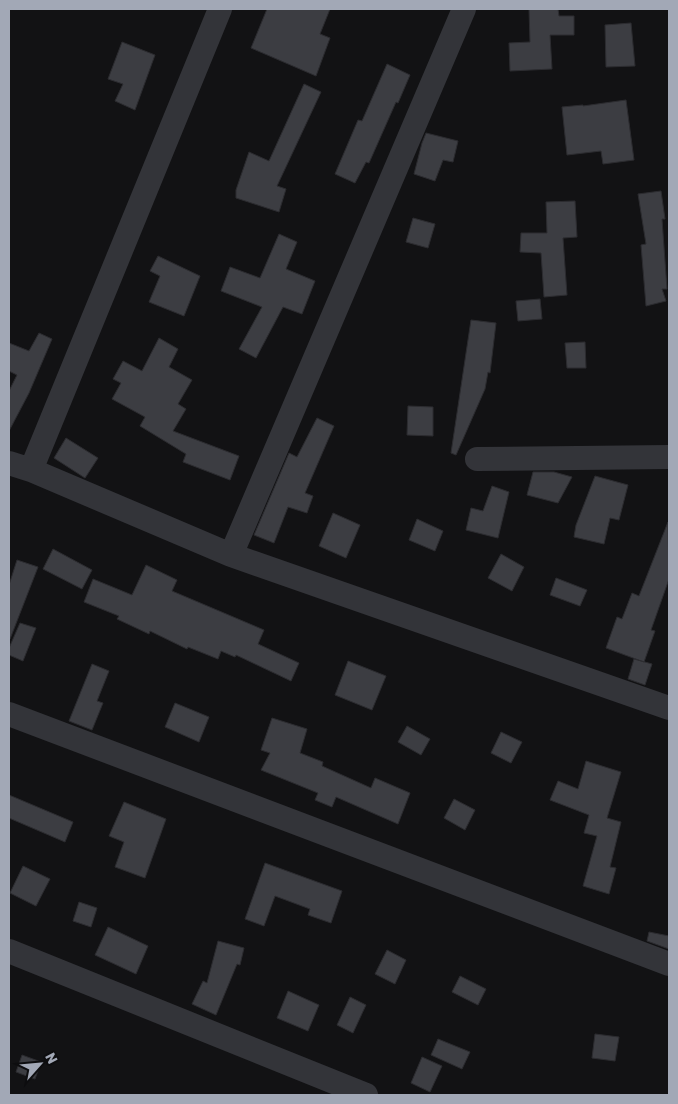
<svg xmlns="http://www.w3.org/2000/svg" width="678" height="1104" font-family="Rubik,sans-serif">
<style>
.building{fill:#3c3d42;stroke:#2c2c30}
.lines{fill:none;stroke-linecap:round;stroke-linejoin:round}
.minor{stroke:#333439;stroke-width:24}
</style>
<rect width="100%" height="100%" fill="#121214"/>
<path class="building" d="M267,9H330L320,34L330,38L316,76L251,48Z
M529,9H558L559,16H574V35H550L552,69L510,71L509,43L530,42Z
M631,23L635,66L606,67L605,25Z
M122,42L155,55L135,110L115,101L123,84L108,79Z
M387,64L410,75L398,103L396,102L369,163L366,162L355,183L335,174L358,120L362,121Z
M304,84L321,92L277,186L286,189L279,212L236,198V190L249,152L269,161Z
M626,100L634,160L603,164L601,151L567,155L562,107L583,105V106Z
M426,133L458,141L453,162L443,160L435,181L414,174L422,143Z
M661,191L665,219H662L667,289H662L666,301L646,306L641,245L646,244L638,194Z
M575,201L577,237L563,238L567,295L544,297L541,253L520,252L521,233H547L546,202Z
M413,218L435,224L428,248L406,242Z
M279,234L297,242L286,269L315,281L302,314L283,307L256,358L239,349L262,307L221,291L230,267L260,278Z
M158,256L200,276L184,316L149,302L160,276L150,271Z
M540,299L542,319L518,321L516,301Z
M471,320L496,323L490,373L488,372L485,389L456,455L451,453Z
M39,333L52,339L29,393L9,431V391L17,375L9,371V343L29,351Z
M159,338L178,349L169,367L192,380L178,404L186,409L173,431L239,456L230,480L183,462L186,454L140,426L145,417L112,399L121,383L113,379L123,361L142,371Z
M585,342L586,368H567L565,343Z
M408,406L433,407V436L407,435Z
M317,418L334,426L305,493L313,496L307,513L288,507L274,543L254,535L289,453L297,457Z
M66,438L98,458L85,478L54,458Z
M533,472H554L572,477L558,503L527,495Z
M595,476L628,485L619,520L610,518L604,544L574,537L576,525Z
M492,486L509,492L498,538L466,530L471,508L483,511Z
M333,513L360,525L346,558L319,546Z
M417,519L443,531L435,551L409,540Z
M668,522L669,579L651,630L655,631L644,662L606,648L617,617L622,619L632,593L639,596Z
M53,549L92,570L82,589L43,569Z
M501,554L524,567L512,591L488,578Z
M17,560L38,567L10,639H9V585Z
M146,565L177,580L172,591L264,630L258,644L299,663L291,681L236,655L235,657L221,651L218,659L188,647L187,649L150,631L149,634L117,619L119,616L84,602L93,579L132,595Z
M556,578L587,590L580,606L550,595Z
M20,623L36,628L23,661L9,655V648Z
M634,659L652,664L645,685L628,679Z
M348,661L386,676L372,710L335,695Z
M92,664L109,671L97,701L103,703L92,730L69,721Z
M175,703L209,717L199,742L165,727Z
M272,718L307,729L300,753L323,762L322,766L371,788L375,778L410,793L398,824L336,797L332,807L315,800L318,793L261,770L270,753L261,750Z
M407,726L430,739L421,755L398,742Z
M501,732L522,742L511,763L491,753Z
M586,761L621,772L607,818L621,822L610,867L616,868L609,894L583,886L597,836L584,833L589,815L550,800L558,781L578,789Z
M9,795L73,822L65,842L9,818Z
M454,799L475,810L465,830L444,818Z
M124,802L166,819L145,878L115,867L124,842L109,836Z
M265,863L342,891L331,923L308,915L310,909L275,896L264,926L245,919Z
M23,866L50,879L36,906L10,893Z
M79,902L97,908L91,927L73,921Z
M108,927L148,946L136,974L95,955Z
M649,932L669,936V949L647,941Z
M218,941L244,948L240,965L237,964L216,1015L192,1004L203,981L207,983Z
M387,950L406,960L395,984L375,974Z
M460,976L486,989L478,1005L452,992Z
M288,991L319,1005L308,1031L277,1018Z
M350,997L366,1005L353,1033L337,1025Z
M595,1034L619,1037L615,1061L592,1058Z
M438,1039L470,1052L462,1069L431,1055Z
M22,1055L41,1062L35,1079L16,1072Z
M422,1057L442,1066L430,1092L411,1083Z"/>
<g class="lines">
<path class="minor" d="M477,459L669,457
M9,463L31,470L231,555L669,708
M31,470L220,9
M231,555L464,9
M9,714L669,964
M9,951L366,1095"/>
</g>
<rect width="678" height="1104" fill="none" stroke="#a2a8b6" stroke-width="20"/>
<g transform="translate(40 1064) rotate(63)" stroke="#0d0d0f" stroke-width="4" paint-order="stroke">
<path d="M0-4L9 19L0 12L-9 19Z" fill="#a2a8b6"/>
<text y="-8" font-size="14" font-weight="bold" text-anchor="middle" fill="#a2a8b6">N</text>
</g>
</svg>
